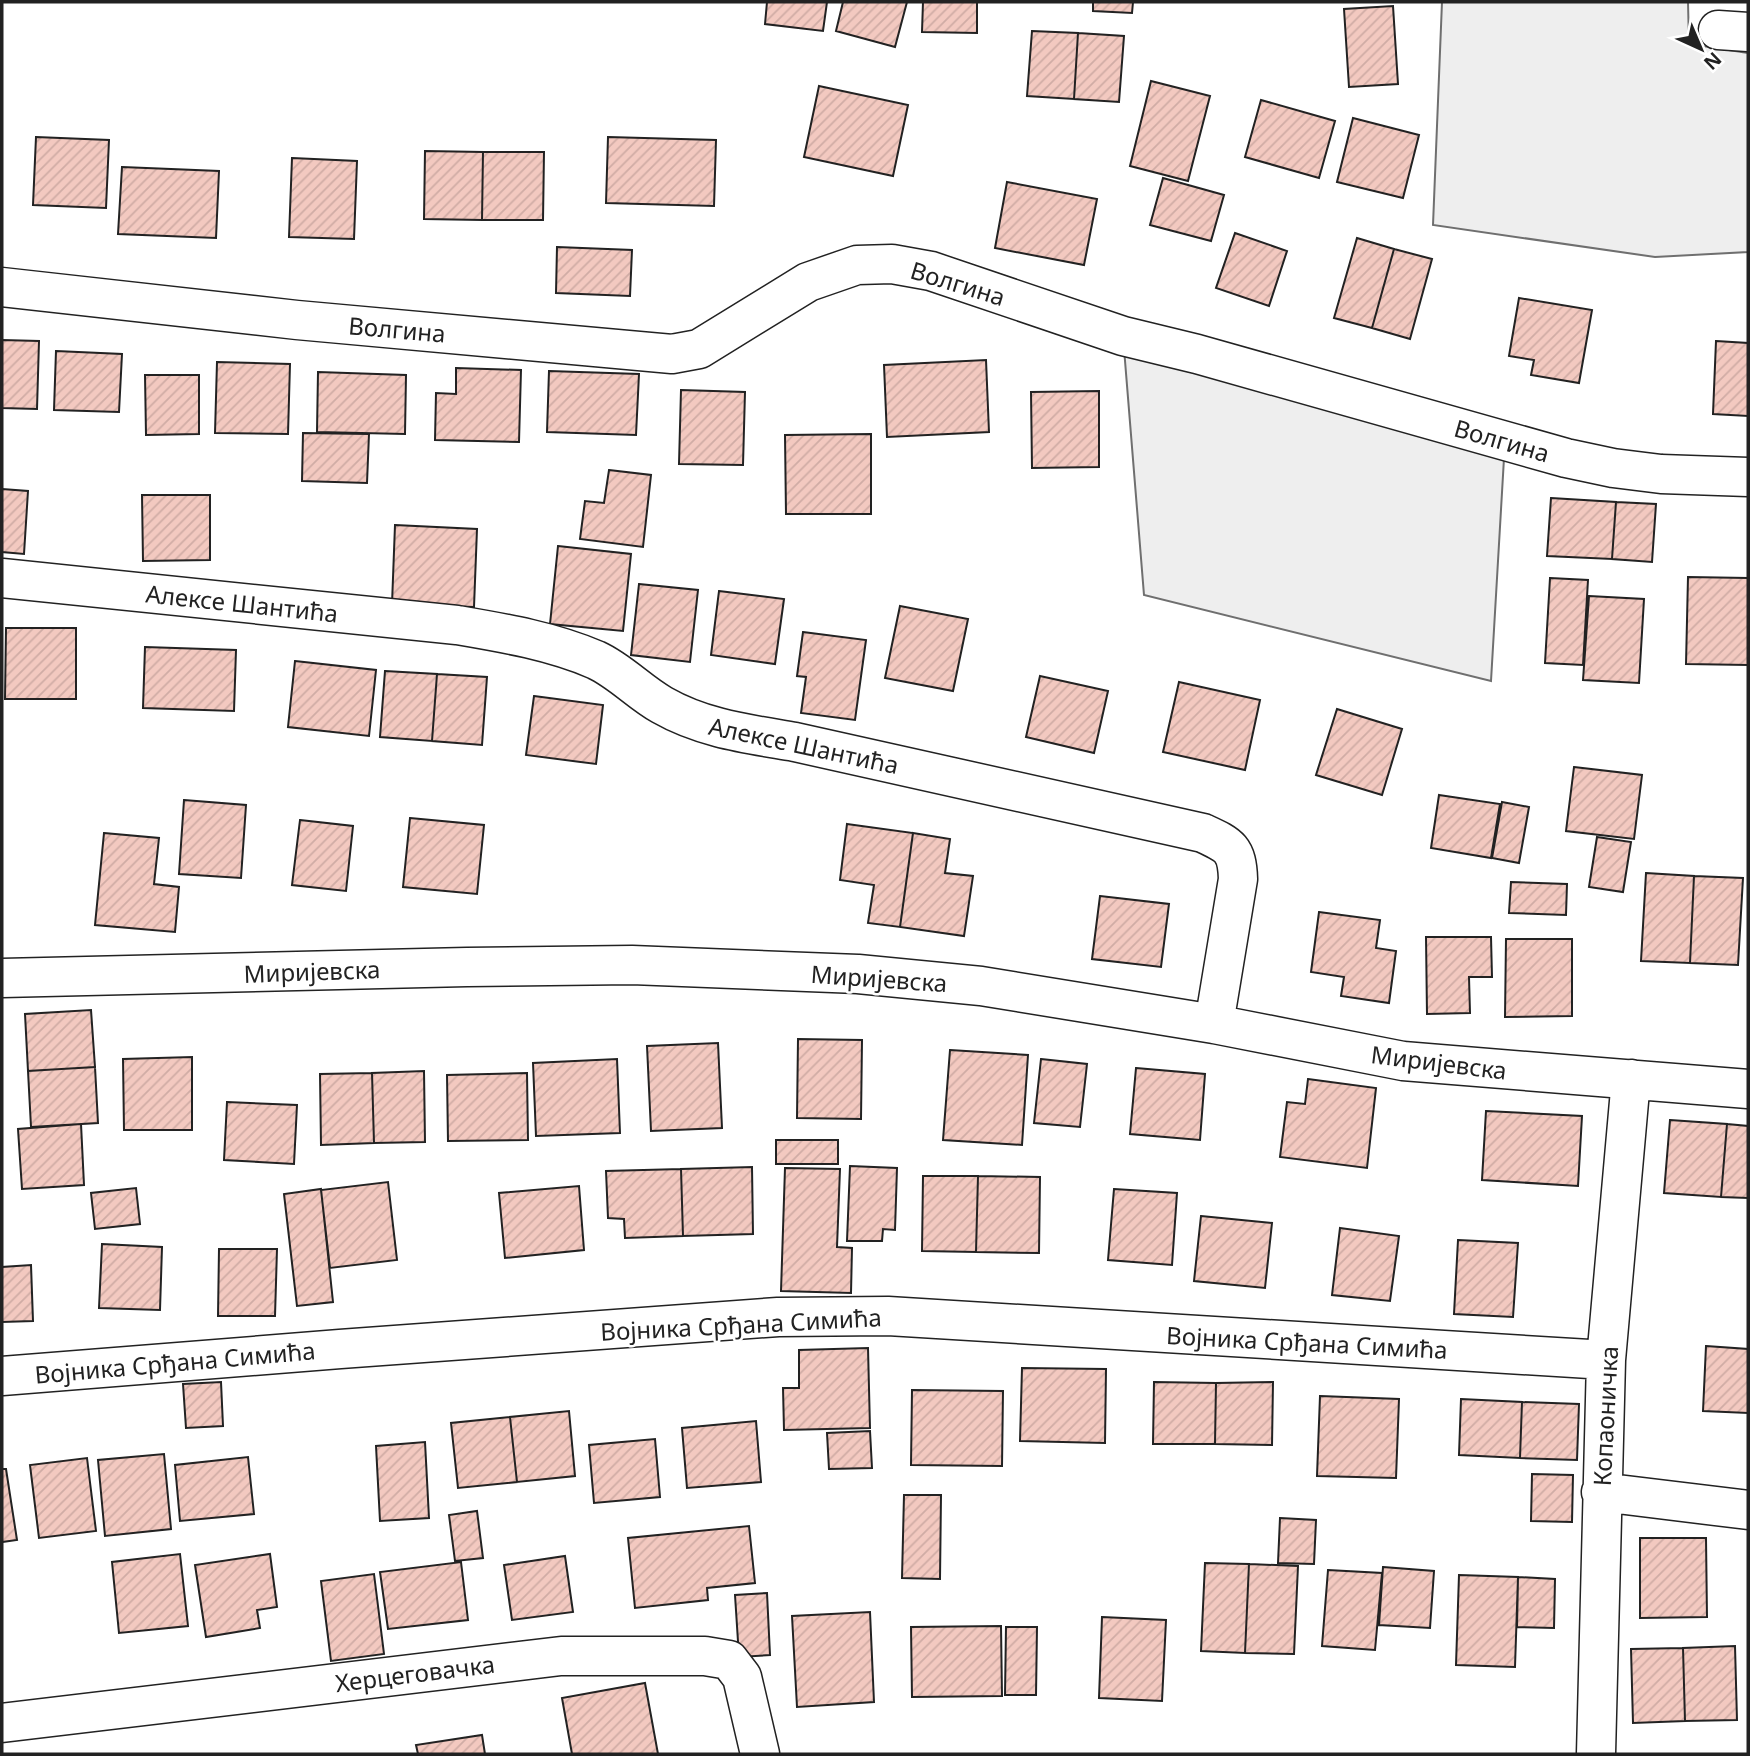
<svg xmlns="http://www.w3.org/2000/svg" width="1750" height="1756" font-family="'Noto Sans',sans-serif">
<style>
.grass{fill:#eee;stroke:#6f6f6f;stroke-width:2}
.building{fill:url(#building-hatch);stroke:#222;stroke-width:2}
.lines{fill:none;stroke-linecap:round;stroke-linejoin:round}
.minor-casing{stroke:#222;stroke-width:41}
.minor{stroke:#fff;stroke-width:38}
.labels{text-anchor:middle;dominant-baseline:central;stroke-width:5;stroke-linejoin:round;paint-order:stroke}
.street-label{font-size:24px;fill:#222;stroke:#fff}
</style>
<defs>
<pattern id="building-hatch" width="6" height="6" patternUnits="userSpaceOnUse" patternTransform="scale(1.75)"><rect width="6" height="6" fill="#f3c9c0"/><path d="M-1 1l2-2M0 6l6-6M5 7l2-2" fill="none" stroke="#d0aca5"/></pattern>
</defs>
<rect width="100%" height="100%" fill="#fff"/>
<path class="grass" d="M1442,2H1688L1689,44L1748,53V252L1655,257L1433,225Z
M1123,336L1505,441L1491,681L1144,595Z"/>
<path class="building" d="M767,2H827L823,31L765,24Z
M843,2H907L895,47L836,31Z
M923,2H977V33L922,32Z
M1093,2H1133L1132,13L1093,11Z
M1393,6L1398,84L1349,87L1344,9Z
M1032,31L1078,33L1074,99L1027,96Z
M1078,33L1124,36L1119,102L1074,99Z
M1151,81L1210,96L1188,181L1130,166Z
M819,86L908,105L893,176L804,157Z
M1261,100L1335,121L1319,178L1245,157Z
M1353,118L1419,135L1403,198L1337,182Z
M36,137L109,140L106,208L33,205Z
M608,137L716,140L714,206L606,203Z
M425,151L483,152L482,220L424,219Z
M483,152H544L543,220H482Z
M292,158L357,161L354,239L289,237Z
M122,167L219,171L216,238L118,234Z
M1163,178L1224,195L1211,241L1150,225Z
M1007,182L1097,199L1084,265L995,248Z
M1235,233L1287,251L1269,306L1216,288Z
M1357,238L1394,249L1372,328L1334,318Z
M557,247L632,250L630,296L556,293Z
M1394,249L1432,259L1410,339L1372,328Z
M1519,298L1592,310L1579,383L1531,375L1534,360L1509,356Z
M2,340L39,341L37,409L2,408Z
M1716,341L1748,343V416L1713,414Z
M56,351L122,354L119,412L54,410Z
M986,360L989,432L887,437L884,365Z
M217,362L290,364L288,434L215,433Z
M456,368L521,370L519,442L435,440L436,393L456,394Z
M549,371L639,374L636,435L547,432Z
M318,372L406,375L405,434L317,432Z
M145,375H199V434L146,435Z
M681,390L745,392L743,465L679,464Z
M1099,391V467L1032,468L1031,392Z
M303,433L369,434L367,483L302,481Z
M871,434V514H786L785,435Z
M609,470L651,475L643,547L580,539L585,501L604,503Z
M2,489L28,491L24,554L2,552Z
M142,495H210V560L143,561Z
M1551,498L1616,502L1612,559L1547,556Z
M1616,502L1656,504L1652,562L1612,559Z
M395,525L477,529L474,607L392,604Z
M558,546L631,554L623,631L550,624Z
M1688,577L1748,578V665L1686,664Z
M1550,578L1588,580L1583,665L1545,663Z
M639,584L698,590L690,662L631,655Z
M719,591L784,599L775,664L711,655Z
M1589,596L1644,599L1639,683L1583,680Z
M900,606L968,619L953,691L885,678Z
M6,628H76V699H5Z
M803,632L866,640L855,720L801,713L806,677L797,676Z
M145,647L236,650L234,711L143,708Z
M295,661L376,670L369,736L288,727Z
M385,671L437,674L432,741L380,737Z
M437,674L487,677L482,745L432,741Z
M1040,676L1108,691L1094,753L1026,737Z
M1179,682L1260,700L1245,770L1163,752Z
M534,696L603,705L596,764L526,755Z
M1337,709L1402,729L1382,795L1316,775Z
M1574,767L1642,775L1634,839L1566,831Z
M1439,795L1500,804L1491,858L1431,848Z
M184,800L246,805L241,878L179,874Z
M1502,802L1529,807L1519,863L1492,858Z
M410,818L484,825L477,894L403,887Z
M300,820L353,826L346,891L292,885Z
M847,824L913,833L900,927L868,923L874,885L840,880Z
M104,833L159,838L154,884L179,887L175,932L95,925Z
M913,833L950,839L945,873L973,876L964,936L900,927Z
M1597,837L1631,842L1623,892L1589,887Z
M1646,873L1694,876L1690,963L1641,961Z
M1694,876L1743,878L1738,965L1690,963Z
M1511,882L1567,884L1566,915L1509,913Z
M1100,896L1169,904L1161,967L1092,959Z
M1319,912L1380,920L1376,948L1396,951L1389,1003L1341,996L1344,977L1311,972Z
M1426,937H1491L1492,977H1469L1470,1013L1427,1014Z
M1506,939H1572V1016L1505,1017Z
M91,1010L95,1067L28,1071L25,1014Z
M798,1039L862,1040L861,1119L797,1118Z
M718,1043L722,1128L651,1131L647,1046Z
M950,1050L1028,1055L1022,1145L943,1140Z
M192,1057V1130H124L123,1059Z
M617,1059L620,1133L536,1136L533,1063Z
M1041,1059L1087,1064L1080,1127L1034,1123Z
M95,1067L98,1123L31,1127L28,1071Z
M1136,1068L1205,1074L1200,1140L1130,1134Z
M424,1071L425,1142L374,1143L372,1073Z
M372,1073L374,1143L321,1145L320,1074Z
M527,1073L528,1140L448,1141L447,1075Z
M1308,1079L1376,1088L1367,1168L1280,1157L1287,1102L1305,1104Z
M227,1102L297,1105L294,1164L224,1160Z
M1486,1111L1582,1116L1578,1186L1482,1180Z
M1670,1120L1727,1124L1721,1197L1664,1193Z
M81,1124L84,1185L22,1189L18,1129Z
M1727,1124L1748,1126V1198L1721,1197Z
M776,1140H838V1164H776Z
M850,1166L897,1168L895,1230L883,1229L882,1241H847Z
M752,1167L753,1234L683,1236L681,1169Z
M785,1168L840,1169L837,1247L852,1248L851,1293L781,1291Z
M681,1169L683,1236L625,1238L624,1219L608,1218L606,1171Z
M923,1176H978L976,1252L922,1251Z
M978,1176L1040,1177L1039,1253L976,1252Z
M388,1182L397,1260L330,1268L321,1190Z
M579,1186L584,1250L505,1258L499,1193Z
M136,1188L140,1224L95,1229L91,1193Z
M321,1189L333,1302L297,1306L284,1194Z
M1114,1189L1177,1193L1172,1265L1108,1260Z
M1201,1216L1272,1223L1265,1288L1194,1281Z
M1340,1228L1399,1236L1390,1301L1332,1295Z
M1458,1240L1518,1243L1513,1317L1454,1314Z
M102,1244L162,1247L160,1310L99,1308Z
M219,1249H277L275,1316H218Z
M31,1265L33,1321L2,1322V1267Z
M1706,1346L1748,1349V1413L1703,1411Z
M868,1348L870,1428L784,1430L783,1388H799V1350Z
M1022,1368L1106,1369L1105,1443L1020,1441Z
M221,1382L223,1426L186,1428L183,1384Z
M1154,1382L1216,1383L1215,1444H1153Z
M1273,1382L1272,1445L1215,1444L1216,1383Z
M912,1390L1003,1391L1002,1466L911,1465Z
M1320,1396L1399,1399L1396,1478L1317,1476Z
M1461,1399L1522,1402L1520,1458L1459,1455Z
M1522,1402L1579,1404L1577,1460L1520,1458Z
M569,1411L575,1476L517,1482L510,1417Z
M510,1417L517,1482L458,1488L451,1423Z
M756,1421L761,1482L687,1488L682,1428Z
M870,1431L872,1468L829,1469L827,1433Z
M655,1439L660,1497L594,1503L589,1445Z
M425,1442L429,1518L380,1521L376,1446Z
M164,1454L171,1529L105,1536L98,1460Z
M248,1457L254,1514L180,1521L175,1465Z
M87,1458L96,1531L39,1538L30,1465Z
M2,1469H6L17,1540L2,1542Z
M1532,1474L1573,1475L1572,1522L1531,1521Z
M904,1495H941L940,1579L902,1578Z
M477,1511L483,1558L455,1561L449,1515Z
M1280,1518L1316,1520L1314,1564L1278,1563Z
M749,1526L755,1583L707,1588L708,1600L635,1608L628,1538Z
M1640,1538H1706L1707,1617L1640,1618Z
M180,1554L188,1626L119,1633L112,1562Z
M270,1554L277,1607L257,1610L260,1628L206,1637L195,1565Z
M565,1556L573,1612L512,1620L504,1565Z
M461,1562L468,1620L388,1629L380,1572Z
M1205,1563L1249,1564L1245,1653L1201,1651Z
M1249,1564L1298,1566L1294,1654L1245,1653Z
M1383,1567L1434,1571L1430,1628L1379,1625Z
M1328,1570L1382,1573L1375,1650L1322,1646Z
M374,1574L384,1654L331,1661L321,1581Z
M1459,1575L1518,1577L1515,1667L1456,1665Z
M1518,1577L1555,1579L1554,1628L1517,1627Z
M767,1593L770,1655L739,1657L735,1595Z
M870,1612L874,1702L797,1707L792,1616Z
M1102,1617L1166,1620L1162,1701L1099,1698Z
M1001,1626L1002,1696L912,1697L911,1627Z
M1006,1627H1037L1036,1695H1005Z
M1735,1646L1737,1720L1685,1721L1683,1648Z
M1683,1648L1685,1721L1633,1723L1631,1649Z
M645,1683L658,1754H572L562,1698Z
M482,1735L485,1754H418L416,1745Z"/>
<g class="lines">
<g class="minor-casing">
<path id="minor" d="M1718,30L1748,32
M2,287L297,320L672,354L699,349L808,282L857,265L892,264L931,271L1123,336L1197,354L1566,458L1613,468L1661,474L1748,477
M2,578L457,625C504,633 552,641 596,660C620,671 639,692 662,705C704,729 749,734 795,742L1203,833C1229,845 1237,848 1238,879L1214,1024
M2,978L467,967L632,965L858,974L981,986L1214,1024L1403,1061L1748,1089
M2,1376L340,1349L778,1317L888,1316L1606,1360
M1601,1492L1748,1510
M2,1723L561,1656H705L729,1660L742,1677L760,1754
M1596,1754L1606,1360L1631,1079"/>
</g>
<use href="#minor" class="minor"/>
</g>
<g class="labels">
<g class="street-label">
<text transform="translate(958 283) rotate(17)">Волгина</text>
<text transform="translate(397 329) rotate(5)">Волгина</text>
<text transform="translate(1502 440) rotate(16)">Волгина</text>
<text transform="translate(242 603) rotate(6)">Алексе Шантића</text>
<text transform="translate(804 745) rotate(12)">Алексе Шантића</text>
<text transform="translate(312 971) rotate(-2)">Миријевска</text>
<text transform="translate(879 978) rotate(4)">Миријевска</text>
<text transform="translate(1439 1062) rotate(7)">Миријевска</text>
<text transform="translate(741 1324) rotate(-3)">Војника Срђана Симића</text>
<text transform="translate(1307 1342) rotate(3)">Војника Срђана Симића</text>
<text transform="translate(175 1362) rotate(-5)">Војника Срђана Симића</text>
<text transform="translate(1605 1416) rotate(-87)">Копаоничка</text>
<text transform="translate(415 1673) rotate(-7)">Херцеговачка</text>
</g>
</g>
<rect width="1750" height="1756" fill="none" stroke="#222222" stroke-width="7"/>
<g transform="translate(1701 49) rotate(136)" stroke="#ffffff" stroke-width="5" paint-order="stroke">
<path d="M0-5L12 26L0 18L-12 26Z" fill="#222222"/>
<text y="-10" font-size="19" font-weight="bold" text-anchor="middle" fill="#222222">N</text>
</g>
</svg>
